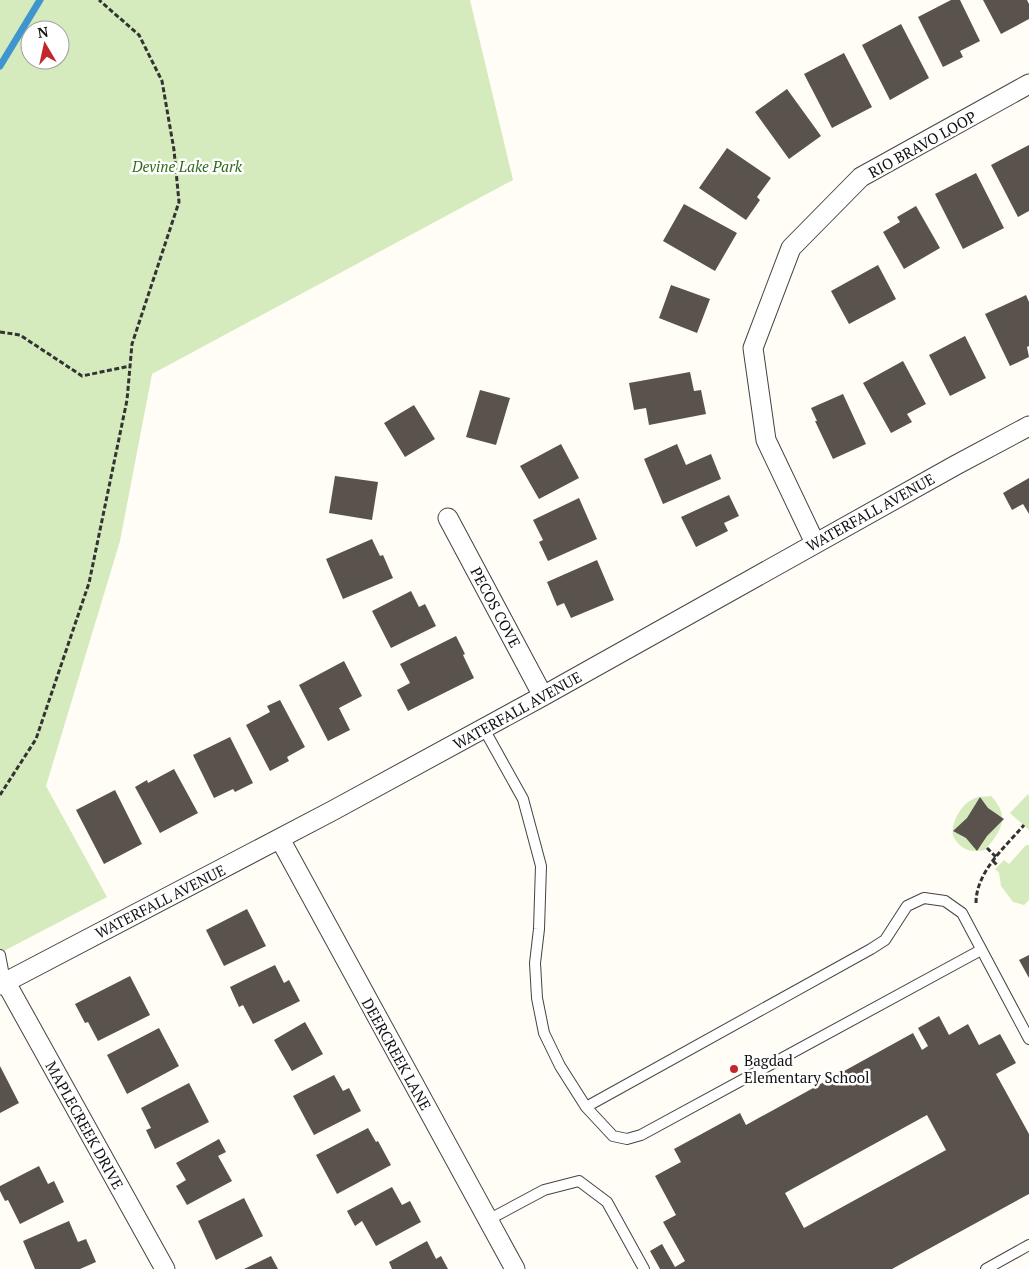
<svg xmlns="http://www.w3.org/2000/svg" width="1029" height="1269" font-family="'PT Serif',serif">
<style>
.green{fill:#d5ebbd;fill-rule:evenodd}
.lines{fill:none;stroke-linecap:round;stroke-linejoin:round}
.stream{stroke:#3f96cf;stroke-width:7}
.building{fill:#5a524d;fill-rule:evenodd}
.lane-casing{stroke:#444;stroke-width:12}
.street-casing{stroke:#444;stroke-width:21}
.path{stroke:#333;stroke-width:3;stroke-dasharray:5 2.5;stroke-linecap:butt}
.lane{stroke:#fff;stroke-width:10}
.street{stroke:#fff;stroke-width:19}
.poi-dot{fill:#c4262e;stroke:#fff;stroke-width:2}
.labels{text-anchor:middle;dominant-baseline:central;stroke-width:5;stroke-linejoin:round;paint-order:stroke}
.street-label{font-size:15px;fill:#111;stroke:#fff}
.park-label{font-size:15px;font-style:italic;fill:#2f6b1f;stroke:#fff}
.poi-label{font-size:15px;fill:#111;stroke:#fff;text-anchor:start}
</style>
<rect width="100%" height="100%" fill="#fffdf5"/>
<path class="green" d="M0,0H470L513,180L152,374L120,541L46,786L107,897L0,953ZM30,30H60V60H30Z
M1028,794L1029,796V830L1010,813Z
M991,796C1011,817 1001,831 985,850C970,853 961,850 953,836C951,822 961,804 975,798C979,796 986,797 991,796Z
M1026,845H1029V900L1024,905L1013,902L1001,886L999,873L995,869L1004,860L1009,864Z"/>
<g class="lines">
<path class="stream" d="M0,66L40,0"/>
</g>
<path class="building" d="M951,0H960L980,41L960,51L963,57L943,67L918,17Z
M983,0H1027L1029,4V19L1001,34Z
M901,24L929,78L890,100L862,45Z
M844,53L872,107L832,128L804,74Z
M787,89L821,136L789,159L755,112Z
M1029,145V211L1018,217L991,165Z
M727,148L771,178L757,197L760,200L746,220L699,188Z
M976,173L1004,228L963,249L935,194Z
M684,204L737,233L715,271L663,241Z
M916,206L940,248L904,269L883,232L900,222L897,217Z
M878,265L896,299L849,324L831,291Z
M671,285L710,299L697,333L659,318Z
M1026,295L1029,302V346L1027,347L1029,357L1010,366L985,314Z
M965,336L986,378L950,396L929,355Z
M903,361L926,404L907,414L912,422L891,433L863,383Z
M690,372L694,391L701,390L706,414L649,425L646,408L634,410L629,383Z
M480,390L510,398L496,445L466,437Z
M843,394L866,444L833,459L815,421H817L811,408Z
M414,405L435,439L405,457L384,423Z
M561,444L579,478L539,499L520,466Z
M677,444L686,465L711,454L721,479L663,504L644,459Z
M335,476L378,482L372,520L329,513Z
M1029,478V514L1023,504L1012,510L1003,493Z
M729,495L739,516L724,523L728,531L696,547L681,517Z
M579,498L597,539L548,561L539,542L543,540L533,520Z
M372,539L380,556L383,555L393,578L343,599L326,559Z
M597,560L614,600L571,618L564,603L557,606L547,582Z
M411,591L419,607L425,604L436,626L391,648L372,611Z
M456,636L465,654L463,655L474,678L408,711L397,690L410,683L400,664Z
M344,661L362,696L339,708L350,730L328,741L299,685Z
M280,700L305,747L287,757L289,761L270,771L246,725L270,712L267,706Z
M230,737L253,783L235,792L233,789L214,798L193,755Z
M174,769L198,813L160,833L135,787L147,780L148,783Z
M115,790L142,844L104,864L76,810Z
M980,797L988,808L1004,819L987,836L977,851L966,838L953,831L967,818Z
M247,909L266,946L224,966L206,930Z
M1029,955V978L1019,960Z
M275,965L284,983L289,980L300,1001L253,1024L243,1005L239,1007L230,987Z
M130,976L150,1015L98,1041L88,1022L85,1023L75,1004Z
M939,1016L949,1035L968,1024L979,1045L1000,1034L1016,1063L996,1074L1029,1134V1194L892,1269H660L650,1251L662,1244L675,1267L685,1261L663,1222L676,1215L655,1176L681,1162L674,1149L740,1113L746,1125L913,1033L922,1050L928,1046L918,1028ZM927,1115L946,1150L804,1228L785,1193Z
M305,1022L323,1054L292,1071L274,1040Z
M159,1028L179,1066L127,1094L107,1055Z
M0,1066L19,1103L0,1113Z
M334,1075L343,1091L349,1088L361,1111L314,1135L293,1096Z
M189,1083L209,1122L155,1149L146,1130L151,1128L141,1108Z
M368,1128L376,1142L378,1141L391,1165L337,1194L316,1155Z
M219,1139L226,1152L218,1156L232,1181L187,1205L176,1186L186,1180L176,1163Z
M39,1166L48,1184L54,1181L64,1202L20,1224L8,1200L5,1201L0,1191V1186Z
M392,1187L402,1205L410,1201L421,1222L376,1246L362,1221L355,1226L347,1211Z
M244,1198L263,1236L216,1260L198,1221Z
M69,1221L78,1242L86,1239L96,1262L80,1269H35L23,1241Z
M427,1241L436,1259L441,1256L448,1269H392L389,1262Z
M271,1256L278,1269H244Z"/>
<g class="lines">
<g class="lane-casing">
<path id="lane" d="M484,729L523,799L541,866L539,929L535,963L537,998L544,1033L560,1066L586,1107L871,949L885,940L907,906L924,898L945,901L962,913L1029,1039
M0,955L5,981
M586,1107L613,1136L627,1139L641,1135L981,950
M488,1220L544,1190L579,1181L607,1202L644,1269
M986,1269L1029,1245"/>
</g>
<g class="street-casing">
<path id="street" d="M448,518L543,696
M815,543L766,440L753,348L791,248L861,177L1029,84
M280,839L515,1269
M5,981L165,1269
M0,985L332,811L543,696L956,465L1029,426"/>
</g>
<path class="path" d="M0,332L20,335L82,376L130,366
M0,795L36,739L89,583L127,400L132,344L179,202L174,150L162,81L139,35L99,0
M987,848L996,857
M993,861L998,866
M976,903C976,872 1005,847 1024,825"/>
<use href="#lane" class="lane"/>
<use href="#street" class="street"/>
</g>
<circle class="poi-dot" cx="734" cy="1069" r="5"/>
<g class="labels">
<g class="street-label">
<text transform="translate(922 144) rotate(-29)">RIO BRAVO LOOP</text>
<text transform="translate(870 512) rotate(-29)">WATERFALL AVENUE</text>
<text transform="translate(496 607) rotate(62)">PECOS COVE</text>
<text transform="translate(517 710) rotate(-29)">WATERFALL AVENUE</text>
<text transform="translate(160 901) rotate(-27)">WATERFALL AVENUE</text>
<text transform="translate(397 1054) rotate(61)">DEERCREEK LANE</text>
<text transform="translate(85 1125) rotate(61)">MAPLECREEK DRIVE</text>
</g>
<g class="park-label">
<text x="187" y="166">Devine Lake Park</text>
</g>
<g class="poi-label">
<text x="744" y="1060">Bagdad<tspan x="744" dy="17">Elementary School</tspan></text>
</g>
</g>
<g transform="translate(45 45) rotate(351)"><circle r="24" fill="#ffffff" stroke="#a0a0a0"/>
<path d="M0-4L9 19L0 12L-9 19Z" fill="#c4262e"/>
<text y="-8" font-size="14" font-weight="bold" text-anchor="middle" fill="#111111">N</text>
</g>
</svg>
